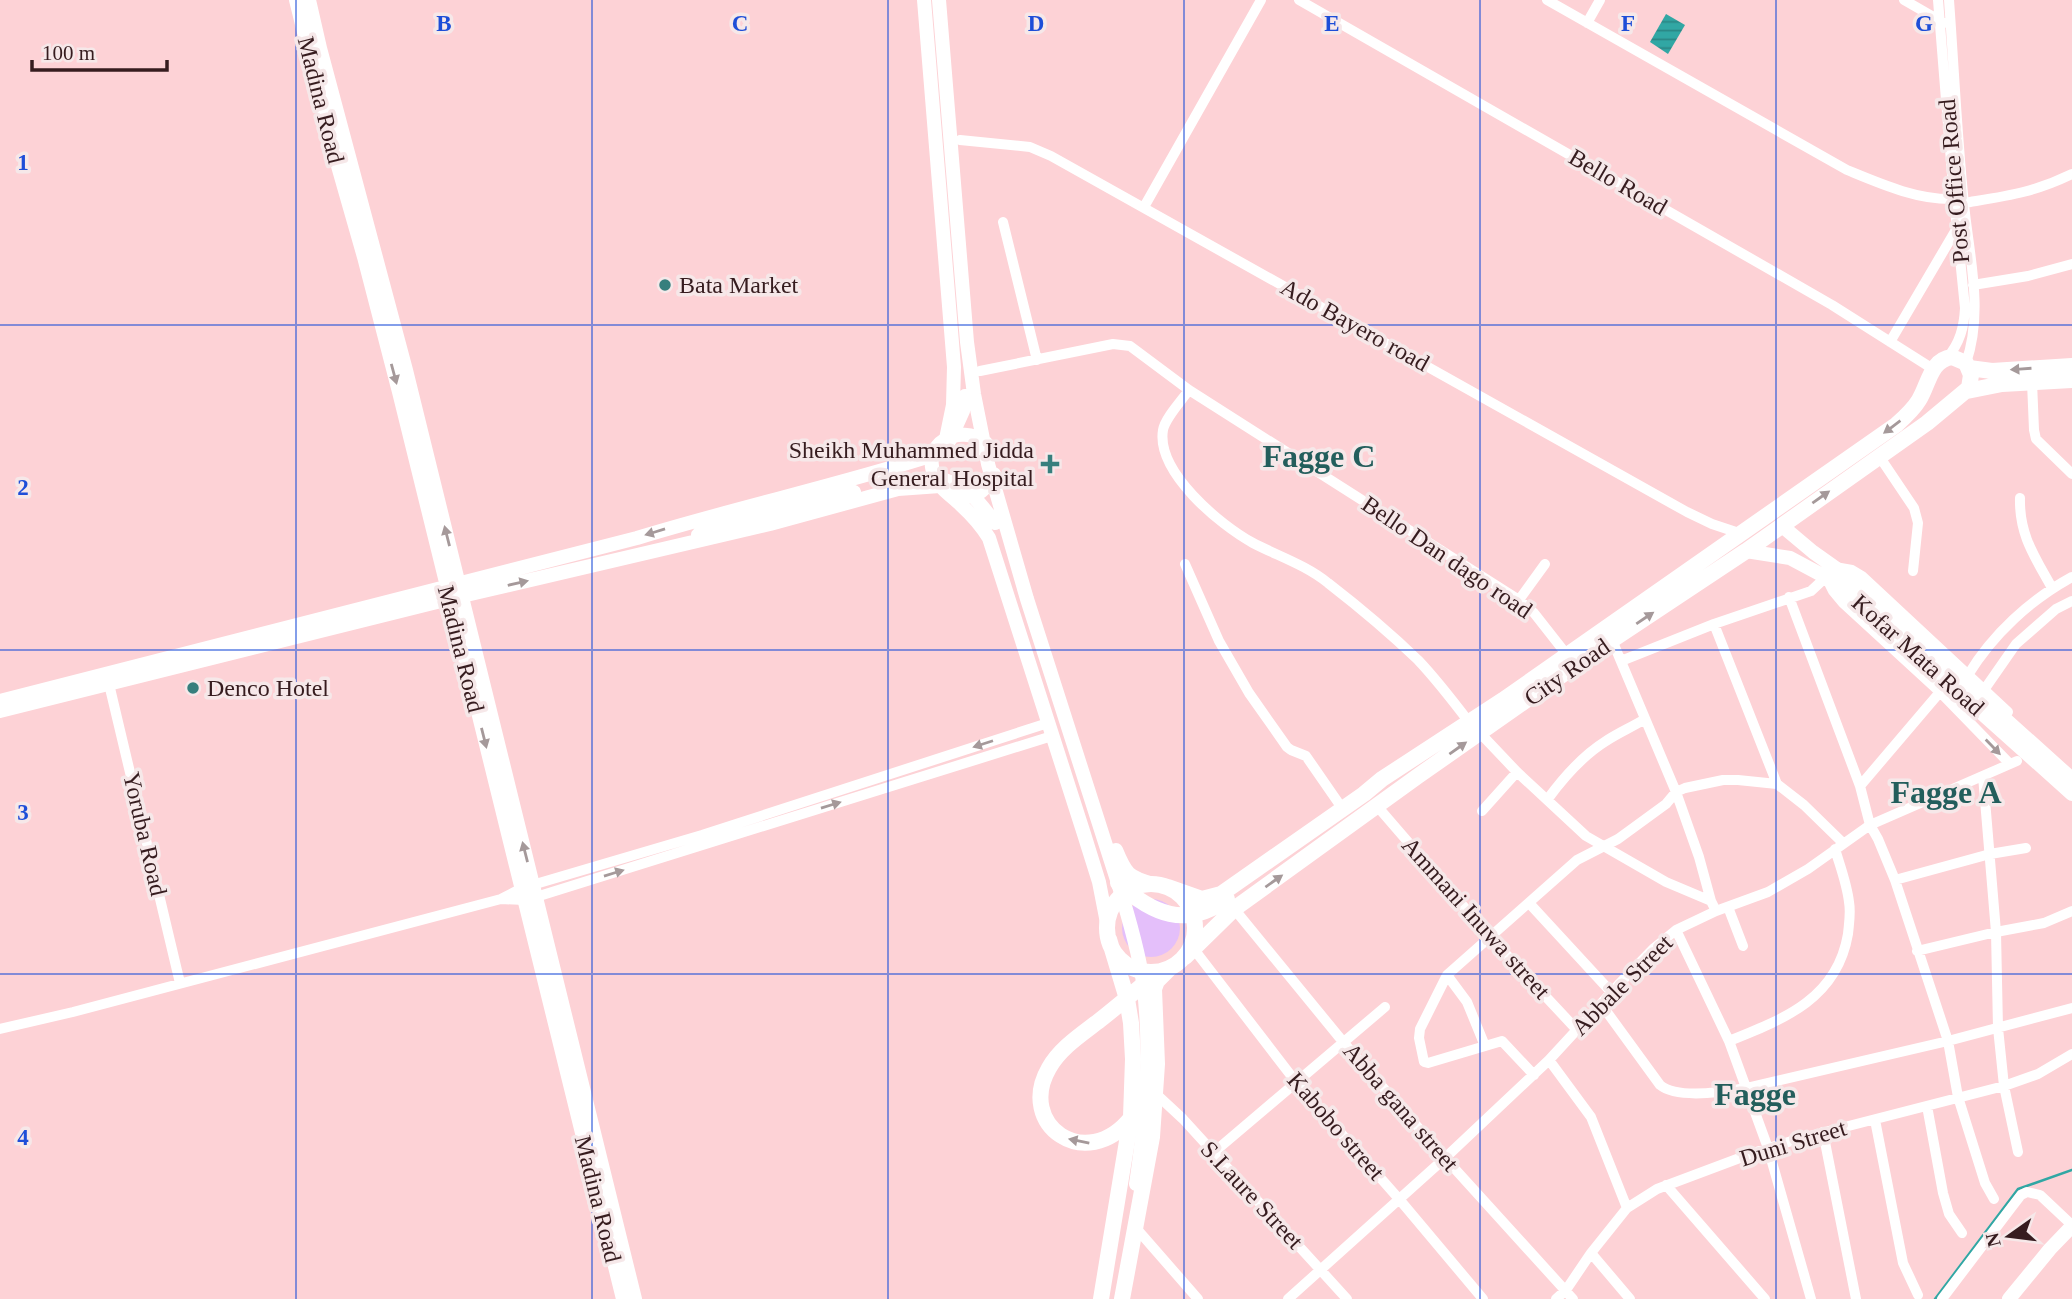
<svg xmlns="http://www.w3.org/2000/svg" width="2072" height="1299" font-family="Georgia,serif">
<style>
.green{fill:#e4bffa}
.water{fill:url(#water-rules)}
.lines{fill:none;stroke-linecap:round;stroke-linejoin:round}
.stream{stroke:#31a7a4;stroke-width:2.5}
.minor{stroke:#fff;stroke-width:10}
.major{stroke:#fff;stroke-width:14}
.highway{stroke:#fff;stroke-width:16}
.oneway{fill:#a5999a}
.grid{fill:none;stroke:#1d4ed8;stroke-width:2;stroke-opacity:0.55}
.poi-dot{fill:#377f7d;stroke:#f6e8e9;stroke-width:2.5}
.labels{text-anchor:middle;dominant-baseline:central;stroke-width:7;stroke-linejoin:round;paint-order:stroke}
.street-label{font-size:24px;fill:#361c1f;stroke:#f6e8e9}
.poi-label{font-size:24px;fill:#361c1f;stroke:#f6e8e9;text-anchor:start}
.district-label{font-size:32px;font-weight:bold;fill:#235e5c;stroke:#f6e8e9}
.grid-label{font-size:23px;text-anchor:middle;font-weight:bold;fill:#1d4ed8;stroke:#f6e8e9;stroke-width:7;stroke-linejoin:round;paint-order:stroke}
</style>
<defs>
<pattern id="water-rules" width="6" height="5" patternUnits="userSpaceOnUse" patternTransform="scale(1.75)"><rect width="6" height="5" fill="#31a7a4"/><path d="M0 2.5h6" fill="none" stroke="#2a8785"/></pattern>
</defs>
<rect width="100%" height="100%" fill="#fdd2d6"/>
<path class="green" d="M1122 928a29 29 0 1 1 58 0a29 29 0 1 1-58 0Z"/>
<path class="water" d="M1666,14L1685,25L1668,54L1650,42Z"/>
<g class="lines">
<path class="stream" d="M1935,1299L2018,1189L2072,1170"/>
<path class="minor" d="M1299,0L1832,305L1933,369
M1547,0L1847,170C1881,184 1917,200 1954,199
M1904,0L1944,23
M1938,0L1954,199L1965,308C1964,327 1960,343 1947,358
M1949,0C1954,68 1957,136 1964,204C1969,256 1984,311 1966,363
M1587,23L1600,0
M960,140L1030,147L1051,156L1687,512L1712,524L1742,534
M1964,203C2006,196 2033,193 2072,174
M1144,207L1261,0
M1003,222L1037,360
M1973,285L2028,276L2072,264
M1890,342L1957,228
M980,371L1113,344L1130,346L1189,390L1519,600L1534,613L1567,655
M2032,382L2034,430L2036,439L2072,474
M1189,390C1182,400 1165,418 1163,430C1156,472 1220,525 1253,543C1278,556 1306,565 1328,583C1359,607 1390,633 1418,660C1436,679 1453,701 1469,722
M1879,456L1914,508L1918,523L1913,571
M2020,498C2019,535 2035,557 2052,588
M1185,564L1219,641L1249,693L1287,747L1291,750L1306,756L1342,808
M1835,567L1852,570L1862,576L2008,712
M1789,597L1860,786L1870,825L1878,839L1895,880L1948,1041L1958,1097L1985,1183L1994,1199
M1519,600L1545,564
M1714,624L1777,784
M1612,640L1676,792L1699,857L1711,901L1716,911
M1621,661L1714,624L1811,591L1826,577L1833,591L1843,603L1940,692L2010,764
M1968,675C1993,634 2030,600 2072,577
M109,684L180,983
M1984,690L2016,644L2056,609L2072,601
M1048,723L702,835L522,888L501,899L525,900L536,897L1052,736
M1480,733L1517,772L1586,836L1666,882L1711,901
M1983,776L1996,932L1998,1028L2004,1086L2018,1152
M1860,786L1940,692
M1547,800C1563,778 1582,756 1606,741C1618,733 1632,727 1645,719
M1377,806L1490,937L1577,1030
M1482,811L1517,772
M1895,880L1990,854L2026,848
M1529,903L1612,993
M1231,905L1344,1043L1445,1158L1573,1299
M1728,907L1743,946
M1676,930L1729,1041L1768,1148L1811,1299
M1193,948L1296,1082L1399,1199L1483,1299
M1917,951L1996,932L2044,923L2072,911
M1447,975L1467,1002L1485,1046
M1601,1004L1660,1085C1677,1099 1724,1092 1746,1088L1948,1041L2072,1008
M0,1029L73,1012L501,899
M1729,1041C1784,1019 1837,999 1848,934C1849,923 1851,913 1849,902C1847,884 1840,866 1835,849
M1549,1060L1591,1117L1627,1208
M1534,1075L1502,1041L1428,1063L1424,1062L1419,1038L1420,1029L1447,975L1577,860L1618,839L1666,804L1676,792L1685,788L1723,780H1738L1777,784L1804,805L1843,843
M1155,1093L1183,1119L1347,1299
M1927,1106L1943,1193L1949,1214L1962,1233
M1875,1120L1903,1263L1918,1295
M1823,1132L1856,1299
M1213,1153L1385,1007
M1666,1185L1765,1299
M1136,1228L1198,1299
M1591,1253L1630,1299
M1288,1299L1445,1158L1549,1060L1620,983L1654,948L1676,930L1716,911L1768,892L1808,869L1870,825L2017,761
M1556,1299L1566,1290L1591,1253L1627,1208L1657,1189L1753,1153L1798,1139L2004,1086L2038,1074L2072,1054
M1942,1299L2011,1208L2021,1195L2027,1192L2040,1195L2072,1225"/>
<path class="major" d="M296,0L332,145L364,257L399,392L623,1299
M309,0L320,48L406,370L635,1299
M924,0L954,367L953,405L946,439
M939,0L967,342L974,394L988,464L1027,599L1118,883C1128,915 1138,948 1143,982C1152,1049 1146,1117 1136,1184
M950,440L963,411L965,396
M986,443C959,422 920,444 935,477C940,489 952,496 961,505C972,515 981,525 989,538L1084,834L1099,882L1108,928
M935,478C965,482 978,500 995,523
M947,492C969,501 984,496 994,474
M1781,525L1813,552L1844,574L2072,779
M698,535L704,530L722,524L854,492
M1746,551L1790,558L1835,582L2072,794
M0,701L637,538C735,508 836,486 933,455
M0,711L449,599L770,524L898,489L940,486
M1116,850C1126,874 1128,877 1153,884
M2009,1299L2050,1249L2072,1226"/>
<path class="highway" d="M1969,368L1992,371L2072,366
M1967,391L2002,384L2072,380
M1118,883C1152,914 1186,929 1227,899
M1107 928a44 44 0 1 1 88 0a44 44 0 1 1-88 0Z
M1168,887L1202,899L1221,894L1364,794L1382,779L1503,700L1896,425C1905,417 1913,410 1919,400C1929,384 1930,360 1952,357L1966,363L1971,375L1969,388L1927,423L1746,551L1612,640L1418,776L1234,909L1185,957
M1131,1118C1086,1174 1016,1125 1049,1068C1060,1048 1082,1034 1100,1020C1119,1005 1139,988 1158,972
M1101,1299L1131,1117L1133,1059L1131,1023L1127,999L1109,939
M1122,1299L1152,1137L1157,1064L1154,989L1157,981L1170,968"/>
</g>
<defs><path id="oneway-solid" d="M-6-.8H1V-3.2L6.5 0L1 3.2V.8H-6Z" transform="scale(1.75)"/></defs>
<g class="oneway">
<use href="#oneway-solid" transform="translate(2021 369) rotate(176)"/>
<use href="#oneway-solid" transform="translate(394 374) rotate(75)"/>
<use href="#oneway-solid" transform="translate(1892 427) rotate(143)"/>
<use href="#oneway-solid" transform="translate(1821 497) rotate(-35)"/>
<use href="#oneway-solid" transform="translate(655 532) rotate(163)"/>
<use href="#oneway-solid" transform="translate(447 536) rotate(-104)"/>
<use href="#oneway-solid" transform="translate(518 583) rotate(-13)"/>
<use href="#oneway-solid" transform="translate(1645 618) rotate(-34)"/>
<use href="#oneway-solid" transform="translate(484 738) rotate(76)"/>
<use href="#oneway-solid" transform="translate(983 744) rotate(162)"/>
<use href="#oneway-solid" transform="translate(1993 747) rotate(46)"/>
<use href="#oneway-solid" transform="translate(1458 748) rotate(-35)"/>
<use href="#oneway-solid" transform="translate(831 805) rotate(-17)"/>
<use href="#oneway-solid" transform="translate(525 852) rotate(-104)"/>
<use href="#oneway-solid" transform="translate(614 873) rotate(-17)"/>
<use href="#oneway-solid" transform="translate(1274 881) rotate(-35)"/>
<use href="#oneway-solid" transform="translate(1079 1141) rotate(-169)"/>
</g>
<path class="grid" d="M296,0V1299M592,0V1299M888,0V1299M1184,0V1299M1480,0V1299M1776,0V1299M0,325H2072M0,650H2072M0,974H2072"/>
<g class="poi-dot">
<circle cx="665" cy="285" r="7"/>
<path d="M1046.5 453.5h7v7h7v7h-7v7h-7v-7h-7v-7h7z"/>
<circle cx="193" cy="688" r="7"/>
</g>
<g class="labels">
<g class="street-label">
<text transform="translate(321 100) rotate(76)">Madina Road</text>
<text transform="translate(1954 181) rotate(-95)">Post Office Road</text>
<text transform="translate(1618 182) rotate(30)">Bello Road</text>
<text transform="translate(1355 325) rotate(29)">Ado Bayero road</text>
<text transform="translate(1447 557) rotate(34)">Bello Dan dago road</text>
<text transform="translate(461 649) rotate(76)">Madina Road</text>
<text transform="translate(1918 655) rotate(42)">Kofar Mata Road</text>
<text transform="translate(1567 672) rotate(-35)">City Road</text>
<text transform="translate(145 834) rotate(77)">Yoruba Road</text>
<text transform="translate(1476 918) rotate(48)">Ammani Inuwa street</text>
<text transform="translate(1622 985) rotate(-45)">Abbale Street</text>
<text transform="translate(1401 1107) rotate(49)">Abba gana street</text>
<text transform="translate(1336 1126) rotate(49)">Kabobo street</text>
<text transform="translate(1793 1143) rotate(-17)">Duni Street</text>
<text transform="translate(1252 1195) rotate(47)">S.Laure Street</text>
<text transform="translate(598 1199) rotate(76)">Madina Road</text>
</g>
<g class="poi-label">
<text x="679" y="285">Bata Market</text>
<text x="1034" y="450" text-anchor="end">Sheikh Muhammed Jidda<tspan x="1034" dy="28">General Hospital</tspan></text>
<text x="207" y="688">Denco Hotel</text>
</g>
<g class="district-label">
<text x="1319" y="456">Fagge C</text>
<text x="1946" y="792">Fagge A</text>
<text x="1755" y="1094">Fagge</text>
</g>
</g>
<g class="grid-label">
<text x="444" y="31">B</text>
<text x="740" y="31">C</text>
<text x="1036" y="31">D</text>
<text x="1332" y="31">E</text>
<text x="1628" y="31">F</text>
<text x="1924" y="31">G</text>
<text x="23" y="170">1</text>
<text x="23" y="495">2</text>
<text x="23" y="820">3</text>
<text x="23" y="1145">4</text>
</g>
<g transform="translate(2009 1236) rotate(256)" stroke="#f6e8e9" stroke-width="5" paint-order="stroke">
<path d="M0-5L12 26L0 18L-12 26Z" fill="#361c1f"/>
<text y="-10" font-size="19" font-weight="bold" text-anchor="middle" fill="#361c1f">N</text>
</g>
<path d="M32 60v10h135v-10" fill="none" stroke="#361c1f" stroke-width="3.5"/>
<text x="42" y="60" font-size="21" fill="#361c1f" stroke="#f6e8e9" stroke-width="5" paint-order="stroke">100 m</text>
</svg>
